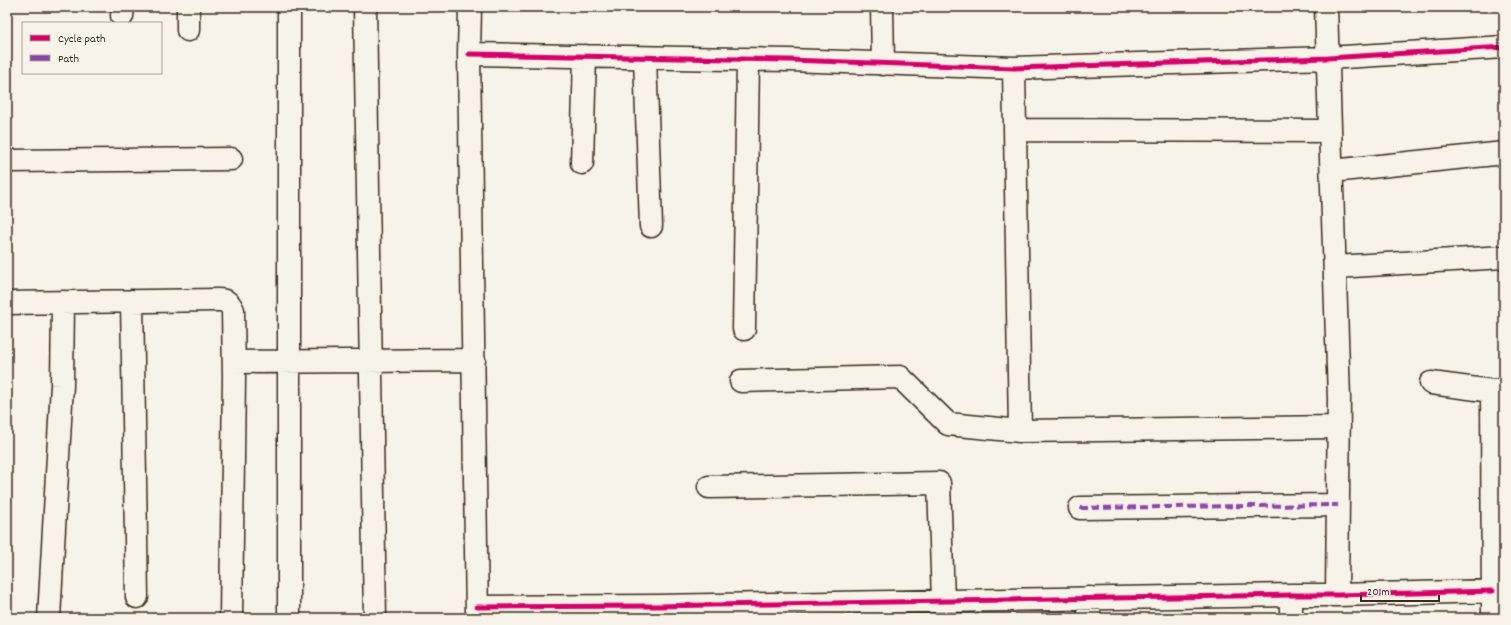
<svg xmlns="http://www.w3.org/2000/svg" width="1511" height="625" font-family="Dekko,sans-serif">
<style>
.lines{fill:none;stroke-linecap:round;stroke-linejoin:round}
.minor-casing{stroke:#3b2a1e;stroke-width:25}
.minor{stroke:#f7f3e8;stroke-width:22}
.quiet{stroke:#8e44ad;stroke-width:4;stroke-dasharray:8 4;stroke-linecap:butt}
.cycleway-casing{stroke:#f7f3e8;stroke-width:8}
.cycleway{stroke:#d6006c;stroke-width:5}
</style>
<rect width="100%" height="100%" fill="#f7f3e8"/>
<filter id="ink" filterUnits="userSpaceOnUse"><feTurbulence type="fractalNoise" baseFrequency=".025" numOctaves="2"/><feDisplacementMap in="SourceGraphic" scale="8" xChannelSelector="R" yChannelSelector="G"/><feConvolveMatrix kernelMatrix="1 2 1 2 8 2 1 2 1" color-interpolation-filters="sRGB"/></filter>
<g filter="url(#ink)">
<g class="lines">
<g class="minor-casing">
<path id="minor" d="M289,7V618
M365,7L375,618
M470,7L469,54L477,618
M882,7L883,64
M1326,7L1339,398L1337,595
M122,16L123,7
M188,30V7
M469,54L789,60L1014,68L1328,58L1504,47
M645,58L651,226
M1014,68L1020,431
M1015,130L1330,131
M7,161L231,159
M582,163L585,56
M1332,171L1504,153
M1335,267L1504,257
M132,301L137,597
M7,303L218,300C226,300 229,302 233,310L234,377L231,618
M744,329L748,60
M234,362L474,360
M741,381L900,377L948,424L1020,431L1339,427
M1431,383L1492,391L1504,390
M1492,391L1493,618
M709,487L939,483L943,601
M1080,508L1338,505
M1089,598V618
M477,607L656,606L1291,595H1337L1493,591
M49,618L62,385L63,302
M1291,618V595"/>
</g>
<use href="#minor" class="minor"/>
<path class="quiet" d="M1080,508L1338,505"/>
<g class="cycleway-casing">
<path id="cycleway" d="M469,54L789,60L1014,68L1328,58L1504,47
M477,607L656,606L1291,595H1337L1493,591"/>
</g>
<use href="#cycleway" class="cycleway"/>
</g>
</g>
<rect width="1511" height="625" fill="none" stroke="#f7f3e8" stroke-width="24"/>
<rect x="12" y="12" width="1487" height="601" fill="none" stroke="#3b2a1e" stroke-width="1.5" filter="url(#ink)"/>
<rect x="22" y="22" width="140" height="52" fill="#f7f3e8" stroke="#aca397"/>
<rect x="30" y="35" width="20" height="6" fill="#d6006c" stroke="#aca397"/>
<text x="58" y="42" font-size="12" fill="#3b2a1e">Cycle path</text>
<rect x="30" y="55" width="20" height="6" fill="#8e44ad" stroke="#aca397"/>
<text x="58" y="62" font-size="12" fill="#3b2a1e">Path</text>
<path d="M1361 595v6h78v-6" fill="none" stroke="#3b2a1e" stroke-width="2"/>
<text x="1367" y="595" font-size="12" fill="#3b2a1e" stroke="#f7f3e8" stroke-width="3" paint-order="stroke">20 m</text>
</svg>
